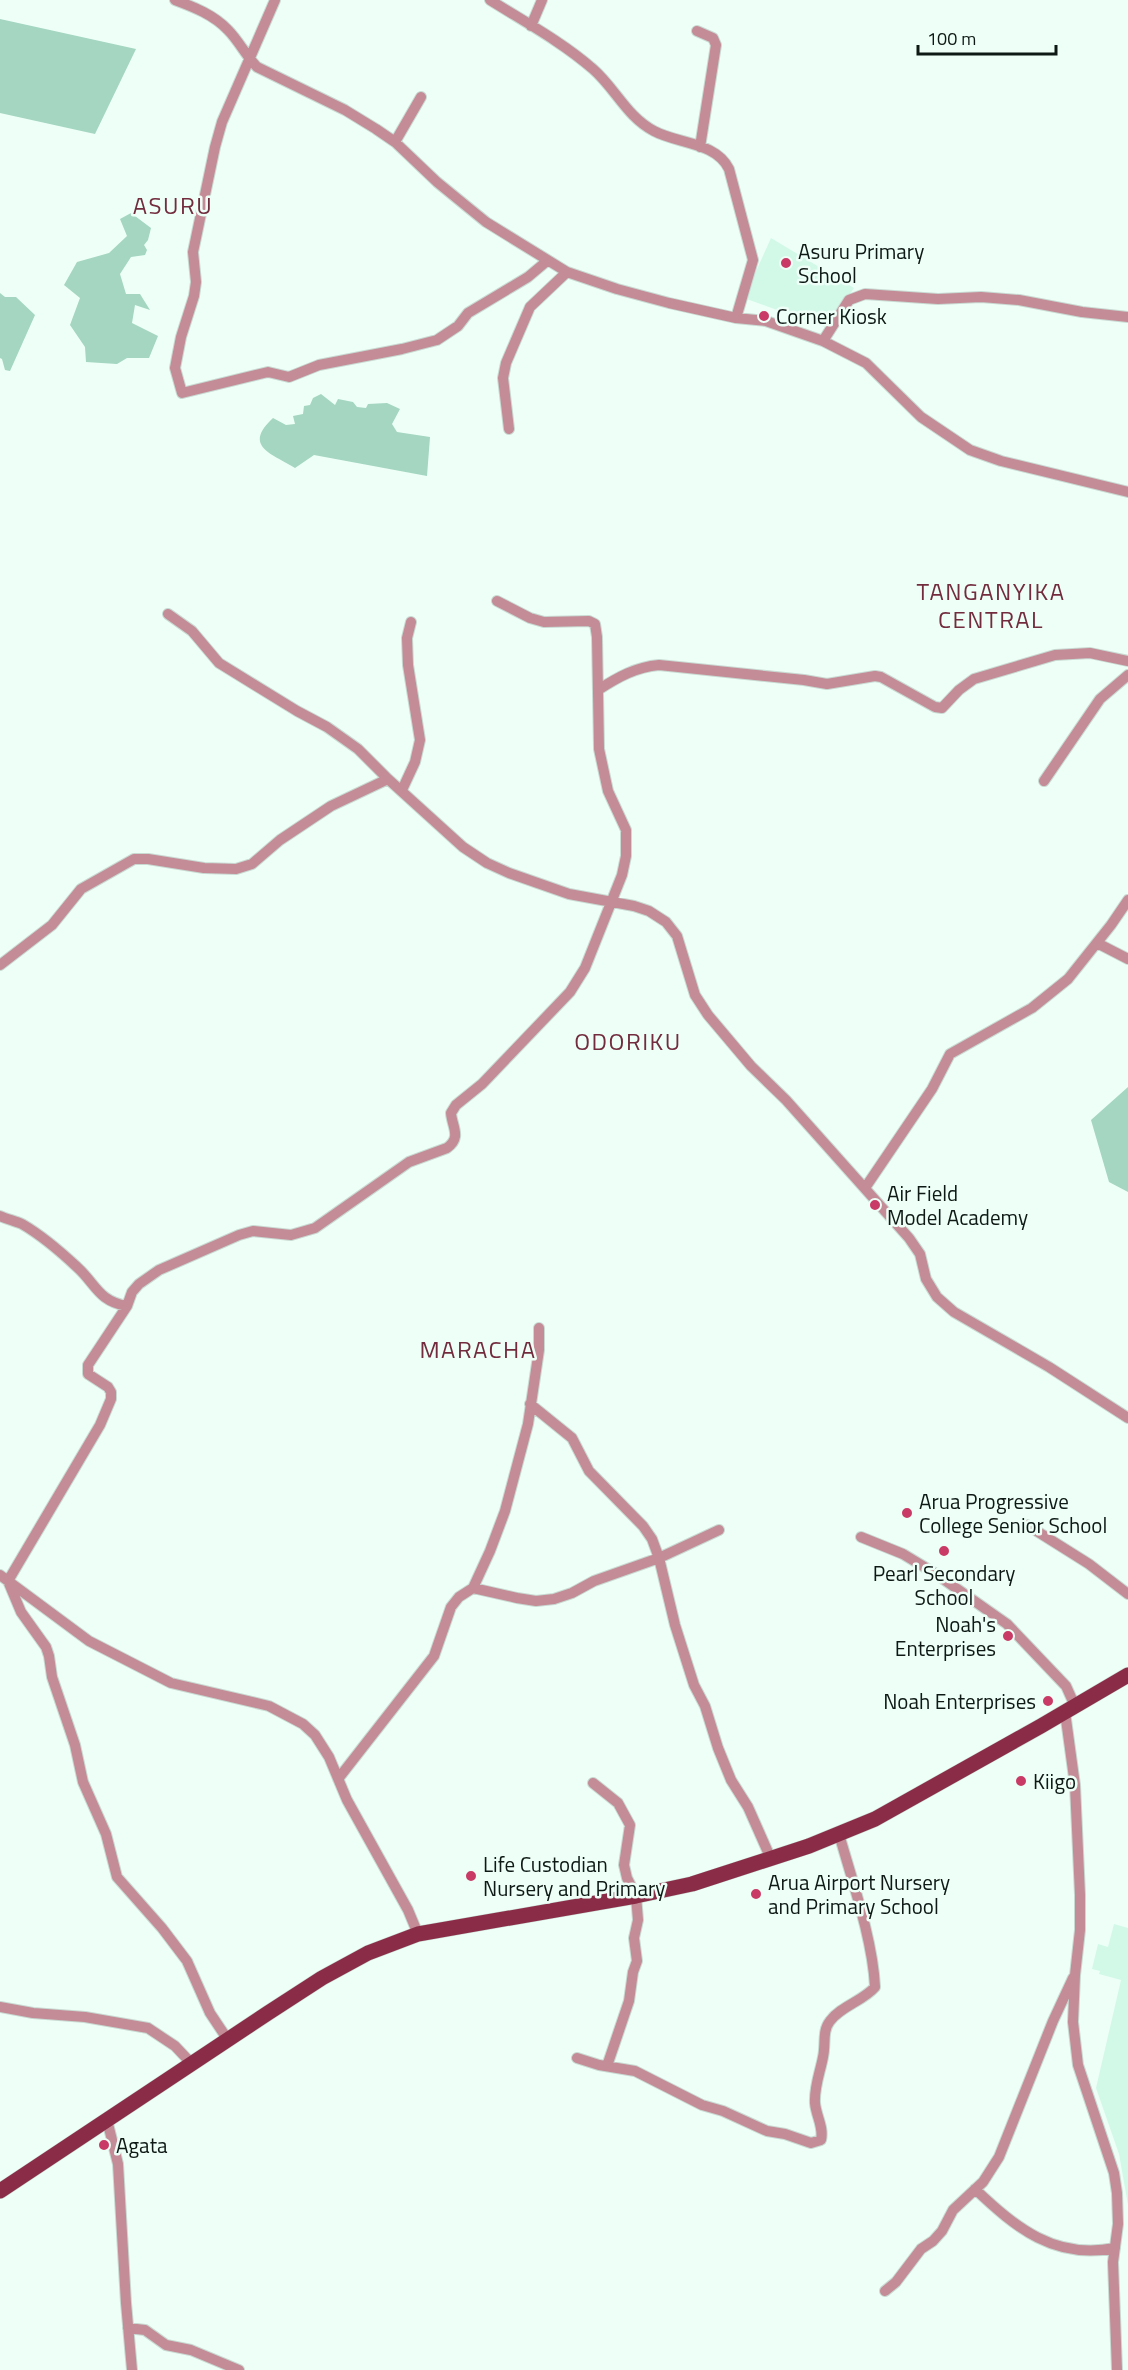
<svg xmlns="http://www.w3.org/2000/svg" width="1128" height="2370" font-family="'Titillium Web',sans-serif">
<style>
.built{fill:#d2f9e8}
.green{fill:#a4d6c1}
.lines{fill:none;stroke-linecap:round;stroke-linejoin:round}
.street-casing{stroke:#c9dad3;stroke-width:12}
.primary-casing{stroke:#c9dad3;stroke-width:16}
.street{stroke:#c38c96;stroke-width:10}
.primary{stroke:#8a2c47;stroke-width:15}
.poi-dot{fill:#c93b66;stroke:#edfff7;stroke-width:2}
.labels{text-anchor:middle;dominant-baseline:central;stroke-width:5;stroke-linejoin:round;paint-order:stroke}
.poi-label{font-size:21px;fill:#0e1915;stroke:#edfff7;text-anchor:start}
.quarter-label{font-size:24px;letter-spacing:1.5px;fill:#722c3e;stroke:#edfff7}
</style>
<rect width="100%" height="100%" fill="#edfff7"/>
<path class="built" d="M771,238L854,288L827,328L744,298Z
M1114,1924L1128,1928V2205L1119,2154L1096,2088L1121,1980L1099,1974L1100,1971L1092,1969L1098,1944L1108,1947Z"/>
<path class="green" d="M0,19L136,49L95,134L0,113Z
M131,213L151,228L148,240L144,245L147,250L145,255L131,257L120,274L126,294H140L150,310L135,305L132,323L158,336L149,358H127L117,364L86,362L85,347L70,325L80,298L64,285L77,262L109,253L127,236L120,219Z
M0,293L5,297H16L35,315L10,371L5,370L2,359L0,358Z
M321,394L335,405L338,399L353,402L357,407L366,408L368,404L387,403L400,409L392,424L397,432L430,437L427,476L314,455L295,468C270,453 243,446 273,418L286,425L295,424L293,416L303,414L304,406L310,405L313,398Z
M1128,1087V1192L1109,1182L1091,1120Z"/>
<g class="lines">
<g class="street-casing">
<path id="street" d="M175,0C194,7 214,15 228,30C239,41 246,56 257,67L345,110L376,129L395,142L437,182L486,222L567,272L617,289L669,303L736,318L766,321L823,341L866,363L921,417L970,450L1001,461L1128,492
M275,0L222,122L215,147L193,252L196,282L194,296L181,337L175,368L182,393L268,372L289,377L319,365L402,349L437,340L458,326L468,313L528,277L547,261
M490,0C525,22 562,42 593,69C615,88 627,117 654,131C678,144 716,142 729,169L753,260L736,318
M531,26L542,0
M697,31L713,38L716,45L700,147
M395,142L421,97
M823,341L849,300L865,294L938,299L981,297L1019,300L1082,312L1128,317
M509,429L503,378L506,363L530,307L567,272
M168,614L192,631L219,663L297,711L327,727L358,749L388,779L463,847L487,863L509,873L569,894L634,906L649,911L666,922L677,936L695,995L708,1015L751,1066L786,1100L909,1238L920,1254L926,1279L937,1297L954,1312L1049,1367L1128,1418
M598,690C618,677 636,667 659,665L804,680L827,684L875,676L881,677L935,707L942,708L959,690L974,679L1055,655L1090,653L1128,661
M1044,781L1100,699L1128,675
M402,790L415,762L420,740L408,665L407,638L411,622
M1097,943L1128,959
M0,965L52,925L81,889L134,859H148L204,868L236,869L252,864L280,840L331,806L388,779
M865,1188L932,1089L950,1054L1032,1008L1068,979L1111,925L1128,900
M0,1216C7,1219 15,1221 22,1224C41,1235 61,1252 77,1267C96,1284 98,1301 127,1306
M530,1404L572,1438L589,1471L643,1526L652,1539L659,1558L675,1625L694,1685L705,1706L718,1748L731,1780L748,1807L771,1859
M1027,1525L1089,1564L1128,1594
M861,1537L903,1554L936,1574L1007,1624L1066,1686L1075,1706
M0,1575L89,1641L171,1683L269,1706L303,1724L315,1735L329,1757L347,1800L408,1910L418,1934
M473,1588L517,1598L536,1601L554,1599L572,1593L594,1581L659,1558L719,1530
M1065,1712L1075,1785L1080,1895V1930L1075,1975L1073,2022L1078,2065L1114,2173L1117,2193L1118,2224L1113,2262L1117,2370
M338,1779L434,1656L451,1607L459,1597L473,1588L490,1551L505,1511L528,1424L539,1350V1328
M593,1783L618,1803L630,1825L624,1865L627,1878L636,1896L638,1920L634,1938L637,1961L633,1972L629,2001L607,2066
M0,2007L33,2013L85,2017L148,2028L175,2046L192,2064
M228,2040L210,2013L187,1961L162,1928L117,1877L106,1834L83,1782L75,1745L52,1677L49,1656L46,1647L21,1612L8,1581L100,1425L111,1399V1392L108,1387L88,1374V1365L127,1306L132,1292L139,1284L159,1270L239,1235L253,1231L291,1235L315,1228L409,1162L447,1148C462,1137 452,1127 451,1113L456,1105L482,1084L570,992L585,968L622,875L626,856V830L608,791L599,749L597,637L595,624L589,621L544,622L530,618L497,601
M577,2058L599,2065L635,2071L702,2105L723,2111L767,2131L785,2134L811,2143L821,2140C824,2127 816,2116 815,2103C814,2087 820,2073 823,2057C826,2044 822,2031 830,2021C841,2006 863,2001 875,1987C873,1941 852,1880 839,1834
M107,2120L118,2164L126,2303L132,2370
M975,2189C1016,2228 1055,2260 1115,2248
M885,2291L896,2282L921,2249L933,2241L942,2231L953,2210L983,2182L999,2157L1053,2021L1073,1978
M128,2328L145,2330L166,2345L191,2350L239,2370"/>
</g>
<g class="primary-casing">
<path id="primary" d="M0,2191L268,2013L322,1978L368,1953L418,1934L636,1896L692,1884L809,1846L875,1819L1041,1726L1128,1675"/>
</g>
<use href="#street" class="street"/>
<use href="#primary" class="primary"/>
</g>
<g class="poi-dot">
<circle cx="786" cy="263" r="6"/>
<circle cx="764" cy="316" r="6"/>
<circle cx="875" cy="1205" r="6"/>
<circle cx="907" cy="1513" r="6"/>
<circle cx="944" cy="1551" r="6"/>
<circle cx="1008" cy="1636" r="6"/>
<circle cx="1048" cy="1701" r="6"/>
<circle cx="1021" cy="1781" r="6"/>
<circle cx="471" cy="1876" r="6"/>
<circle cx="756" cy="1894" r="6"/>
<circle cx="104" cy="2145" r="6"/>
</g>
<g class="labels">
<g class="poi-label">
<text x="798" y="251">Asuru Primary<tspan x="798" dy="24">School</tspan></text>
<text x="776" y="316">Corner Kiosk</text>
<text x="887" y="1193">Air Field<tspan x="887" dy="24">Model Academy</tspan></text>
<text x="919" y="1501">Arua Progressive<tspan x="919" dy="24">College Senior School</tspan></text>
<text x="944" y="1573" text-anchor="middle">Pearl Secondary<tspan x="944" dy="24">School</tspan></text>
<text x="996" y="1624" text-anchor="end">Noah's<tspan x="996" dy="24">Enterprises</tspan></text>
<text x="1036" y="1701" text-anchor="end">Noah Enterprises</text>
<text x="1033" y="1781">Kiigo</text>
<text x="483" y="1864">Life Custodian<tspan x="483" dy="24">Nursery and Primary</tspan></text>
<text x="768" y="1882">Arua Airport Nursery<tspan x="768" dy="24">and Primary School</tspan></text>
<text x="116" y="2145">Agata</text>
</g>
<g class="quarter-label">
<text x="173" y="205">ASURU</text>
<text x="991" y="591">TANGANYIKA<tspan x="991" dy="28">CENTRAL</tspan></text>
<text x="628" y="1041">ODORIKU</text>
<text x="478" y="1349">MARACHA</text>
</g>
</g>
<path d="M918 45v9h138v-9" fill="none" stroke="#0e1915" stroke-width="3"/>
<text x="927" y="45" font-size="18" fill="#0e1915" stroke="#edfff7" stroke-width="4.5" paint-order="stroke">100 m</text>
</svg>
